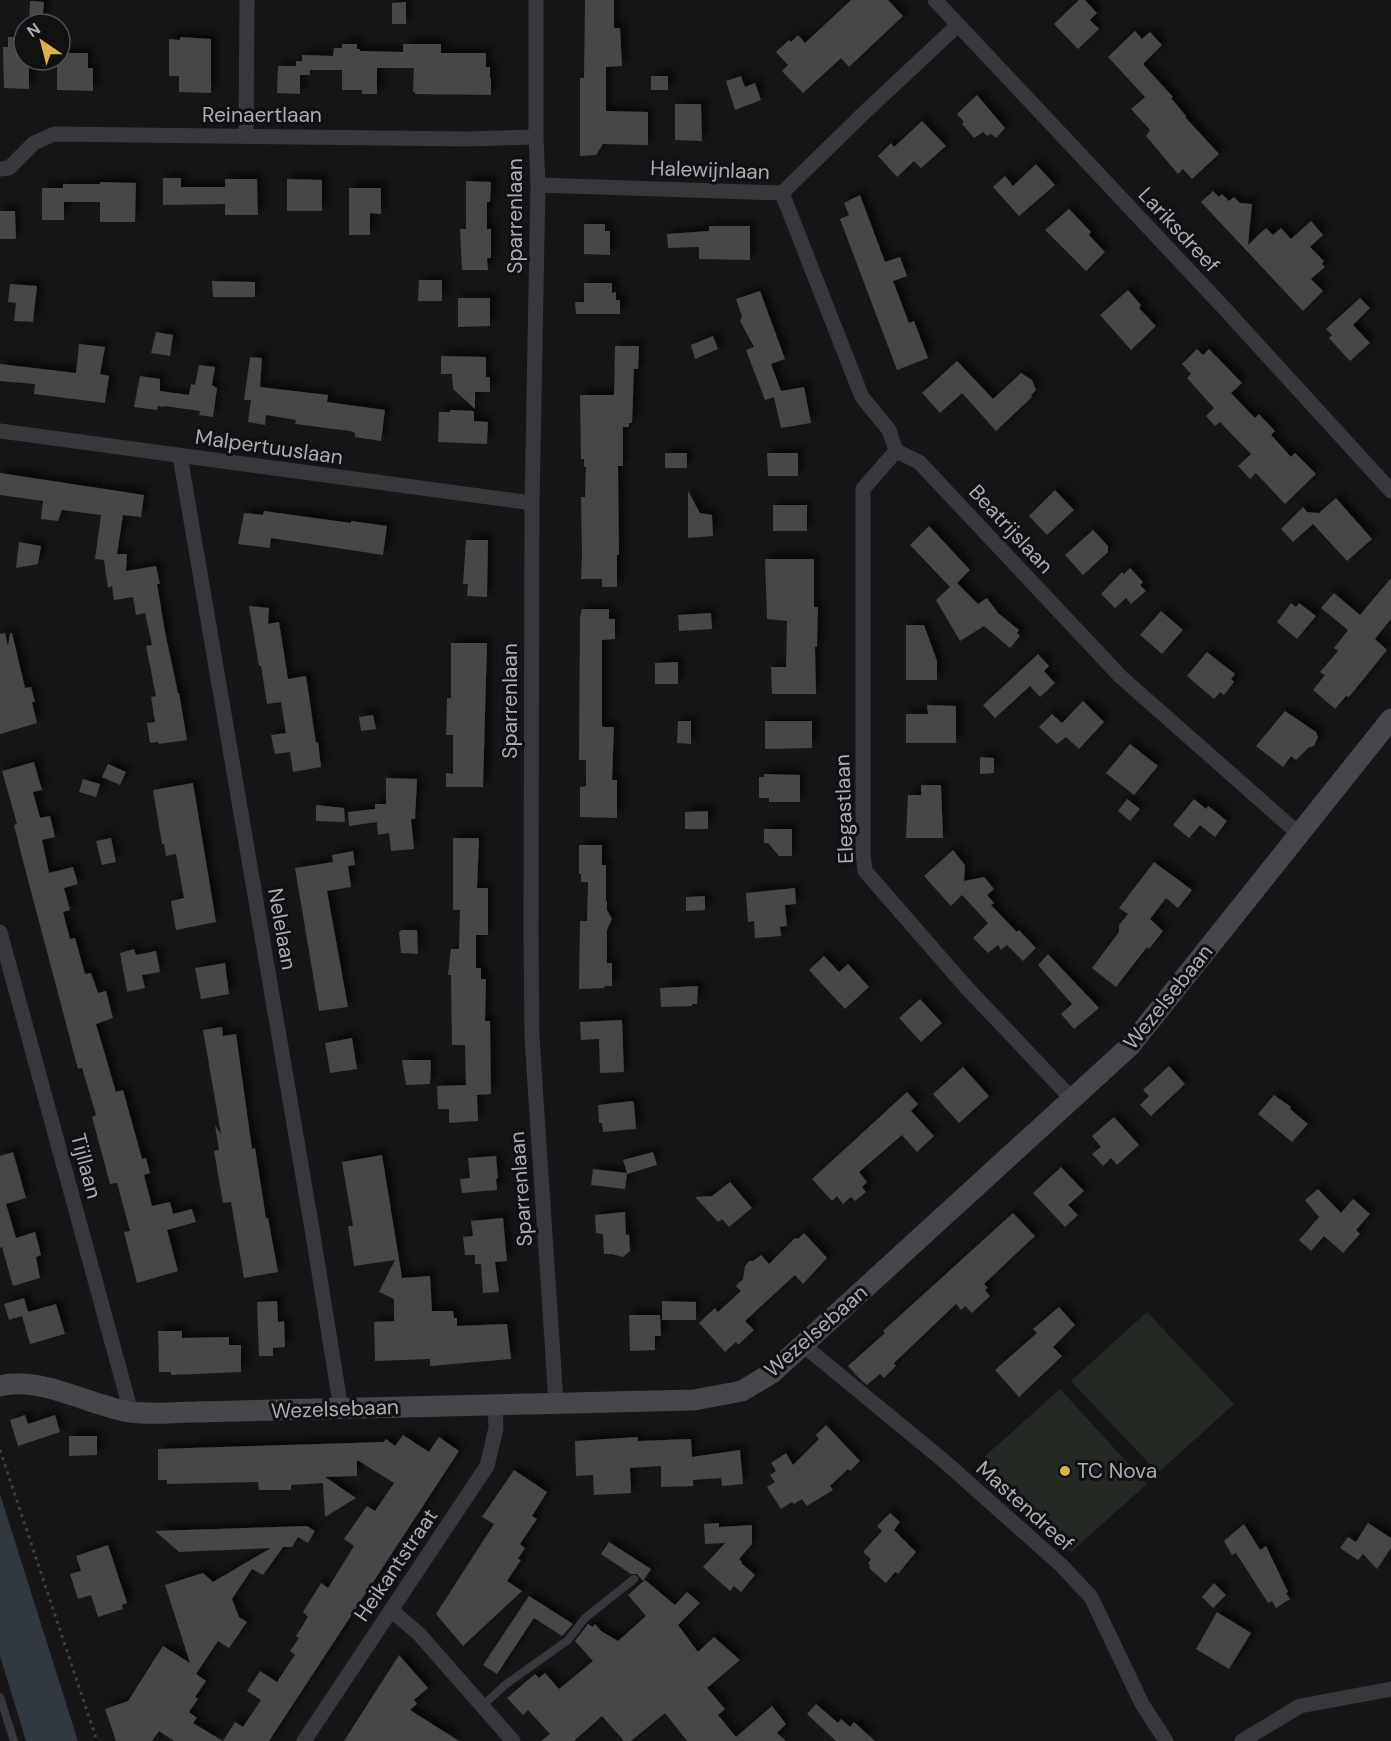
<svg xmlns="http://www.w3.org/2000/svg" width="1391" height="1741" font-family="'DM Sans',sans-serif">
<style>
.green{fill:#232a24}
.water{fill:#31383f}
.building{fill:#45464a;filter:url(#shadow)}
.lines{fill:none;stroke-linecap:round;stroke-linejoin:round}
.path{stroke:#3e3f43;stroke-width:3;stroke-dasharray:3 4.5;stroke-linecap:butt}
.lane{stroke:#38383c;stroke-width:8}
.street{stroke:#38383c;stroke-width:15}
.secondary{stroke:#46474c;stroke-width:21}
.poi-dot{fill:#dcb04a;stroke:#111113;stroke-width:2}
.labels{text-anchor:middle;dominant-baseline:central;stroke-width:6;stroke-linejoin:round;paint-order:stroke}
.street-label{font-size:21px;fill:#aaadb6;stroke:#111113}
.poi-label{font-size:21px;fill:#aaadb6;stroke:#111113;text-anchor:start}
</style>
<defs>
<filter id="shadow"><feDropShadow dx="5.5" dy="-5.5" stdDeviation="3" flood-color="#0009"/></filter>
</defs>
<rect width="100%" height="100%" fill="#161618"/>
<path class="green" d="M1147,1312L1234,1404L1158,1473L1071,1381Z
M1060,1389L1147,1484L1071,1552L983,1458Z"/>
<path class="water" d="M0,1494L78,1741H26L0,1656Z"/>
<path class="building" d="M585,0H614V28H620L622,66L606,67V111L648,112V145L603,144L596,155L580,156V78H584Z
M851,0H888L903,16L849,67L841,58L803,93L782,71L788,65L776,52L789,40L791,42L798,35L805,43Z
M1079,0H1085L1097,13L1090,20L1099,29L1078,49L1054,24Z
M30,1L44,2L42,24H29Z
M406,2V24H392V3Z
M1135,31L1142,39L1150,32L1162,45L1143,64L1173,97L1171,98L1186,116L1185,117L1219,154L1192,179L1183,169L1178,174L1146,136L1150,130L1131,109L1145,97L1108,57Z
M8,37H24V60H29V89L4,88L3,47H8Z
M180,37L211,39V93L179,92V76H169V39L180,40Z
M342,44H357V49H360V51L403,52V44H441V53H486V67H490V78H491V95L415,94V92H413L414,68H377V94H362V90H342V70H310V75H300V94L277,93L278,66H296V61H302V55L333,56L334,48H342Z
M60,53H88V68H93V91L57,90V60H60Z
M651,76H668V90H651Z
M741,76L745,87L755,83L761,100L735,110L726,81Z
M977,95L1005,128L996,138L991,134L987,136L983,132L974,138L962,124L964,122L957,114Z
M675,104H701L702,141L675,140Z
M922,121L946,146L921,168L914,161L897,177L878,156L891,143L894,147Z
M1036,164L1055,185L1019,216L993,187L1005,176L1013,186Z
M163,178H181V187H225V179H257L258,215H225V204L163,205Z
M287,179L322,180V211H287Z
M466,181L491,182L490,202H487V229H491V258H487L488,270H462L460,229H466Z
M100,182L136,183L135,222H100V202H64V220H42V188H63V184H100Z
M349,188H381V214L370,213V235H349Z
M1213,191L1219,197L1222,194L1229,201L1234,197L1240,203L1252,204L1248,245L1266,228L1273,235L1281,228L1291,239L1311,221L1323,235L1310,247L1324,261L1322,264L1325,267L1311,279L1323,291L1303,311L1201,202Z
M860,195L885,262L900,257L907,276L893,281L909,323L914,321L928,358L897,370L840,219L849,215L844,203Z
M1069,209L1091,232L1089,235L1105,252L1086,271L1045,230Z
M0,211H15L16,239H0Z
M584,224H605V231H610V255L584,254Z
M709,226H750V260L699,259V247L668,248L667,234L709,231Z
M419,280H442V301H418Z
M212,281L255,282V297H213Z
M584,283H612V293L616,292V300H620V314H576L575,302H584Z
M10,284L37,286L33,322L14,321L16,303L8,302Z
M1128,290L1141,305L1139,308L1156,326L1131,350L1100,315Z
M760,291L785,359L771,364L781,391L804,387L811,423L781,428L774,397L765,400L746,350L754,347L740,321L742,316L736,299Z
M458,298H490V326L458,327Z
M1360,298L1370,308L1353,325L1370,343L1350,361L1329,338L1332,335L1326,329Z
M156,332L173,335L170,356L151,353Z
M713,336L718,349L695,359L691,345Z
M79,344L105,347L100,374L109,376L105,403L34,394L35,384L0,381V364L76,373Z
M615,346H639L638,369H634L632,423H629V427H623V466H618L619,555H617V587H602V579H581L582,556L581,497H585L586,467H584V459H581L580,395H614Z
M1197,349L1203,355L1209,349L1242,383L1231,393L1255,418L1259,414L1275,431L1271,435L1291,457L1295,453L1316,474L1285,504L1256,473L1250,479L1238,466L1251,454L1220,422L1215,426L1206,416L1214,408L1187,378L1191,374L1182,364Z
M441,356L486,357V377H490V392H475V409L453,389L452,374H441Z
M250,357L262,358L260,387L328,395L327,402L385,410L381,441L355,437V433L350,431L295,424L296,420L266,415L265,425L248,422L251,400H244Z
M957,361L993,399L1021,373L1032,380L1036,390L1031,395L1032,397L996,431L962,393L940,413L922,393Z
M199,365L215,367L212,385L217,388L213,417L199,415L200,411L164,406L163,407L158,406L157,410L134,407L140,376L160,379V391L189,395L191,384L195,385Z
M450,410L474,411V421L488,422L487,444L438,442L439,412H450Z
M665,453H687V468H665Z
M767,453H798V476H768Z
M0,473L144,495L141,517L123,515L117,554H127L126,571L156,566L160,584H157L165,632L178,693H179L187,740L159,744L158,742L150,743L147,723L155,722L151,697L156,696L146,646L152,645L145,613L136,615L133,597L114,600L112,586L108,588L104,560L95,559L101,515L62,510L58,521L41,519L43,501L0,495Z
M1055,490L1074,510L1047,535L1029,516Z
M688,491L700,513L712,515L713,536L688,538Z
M1336,498L1372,539L1347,561L1313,524L1293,542L1281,529L1303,507L1307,512L1319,513Z
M773,505H807V531H773Z
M264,511L351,523V521L387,526L383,555L271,538L270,548L238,544L244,513L263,515Z
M929,526L970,570L957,583L978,604L987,598L998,613L1019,630L1017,633L1020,636L1010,648L984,626L960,641L936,600L950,587L910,545Z
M1093,530L1108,546V552L1083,575L1065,555Z
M466,540H488L487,597L467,596L468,584H463Z
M19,542L41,546L38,564L16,568Z
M765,559H814V607H818L817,647H815L816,694H772L771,667H786L787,621L767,619Z
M1130,568L1143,582L1140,585L1146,591L1131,604L1126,598L1115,608L1101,594L1122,572L1124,574Z
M1391,578V619L1375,639L1387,650L1349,697L1346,696L1335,709L1313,690L1325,675L1320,672L1338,651L1334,648L1348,630L1321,608L1334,593L1360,615Z
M1291,603L1296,607L1299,603L1316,616L1297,639L1277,622Z
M249,606L269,608L268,624L279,622L288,679L306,676L316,743L318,742L321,767L293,772L290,752L275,754L271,735L286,733L281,702L267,704L261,666H259Z
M582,609H609V619H615V639L602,640V725L603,727H614L612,780H617V818L580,817V787L586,786V760H579L580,617Z
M1161,611L1183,630L1162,654L1140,635Z
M711,613L712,629L679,631L678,615Z
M906,625H924L937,661V680H906Z
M5,633L8,646L10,633H12L25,688L31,687L35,702H32L37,723L0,734V634Z
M451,643H487L483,787H446V773L453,774V735H446L447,698H451Z
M1207,652L1235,674L1231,679L1234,682L1224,695L1220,692L1214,699L1187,676Z
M1038,654L1049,666L1044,671L1055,683L1040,697L1030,686L995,718L983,705Z
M678,662V684H655V663Z
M1083,701L1104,722L1079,749L1066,737L1057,744L1039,727L1052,714L1062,723Z
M927,705L956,706V743H906V714H928Z
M1285,711L1316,732L1318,737L1314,746L1308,748L1296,760L1291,756L1283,767L1256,746Z
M373,715L376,729L361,731L359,717Z
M678,721H691V744L677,743Z
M765,721H812V748L765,749Z
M1130,744L1158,766L1134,795L1106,773Z
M980,757L994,758V773L980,774Z
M34,762L42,790L33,792L40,818L50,816L55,837L42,840L49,873L73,867L78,884L64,888L70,910L63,912L70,939L75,938L85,974L91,973L98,993L106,991L113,1018L96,1024L116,1092L123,1090L142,1159L146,1158L150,1173L144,1175L152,1206L170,1202L173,1214L192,1209L196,1222L167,1230L178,1271L137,1283L124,1232L130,1231L117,1183L110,1184L92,1117L96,1115L82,1068L78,1069L23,861L14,825L17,824L2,771Z
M108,764L126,772L120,785L102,777Z
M764,774L800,775V802H769V798H759V777H764Z
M386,778L417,779L415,819H411L414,849L391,851L389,833L378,835L377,822L349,826L348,812L375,809V804H386Z
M83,779L100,784L96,797L79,792Z
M193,783L216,922L176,930L171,901L184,898L176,854L166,856L164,844H162L153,790Z
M921,785H941L943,838H906L908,795H921Z
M1127,799L1140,809L1130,821L1118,811Z
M1194,799L1206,809L1208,806L1227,821L1215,837L1200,825L1189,838L1173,825Z
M316,805L344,808L345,822L316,821Z
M708,811V829H685V812Z
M764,829H792V856H779L768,843H764Z
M111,838L116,862L102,865L96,841Z
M453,838H479L477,888H488V935H476V968H481V979H486L485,1021H490L491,1094L477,1095L478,1121L449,1123V1109H438L437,1086L466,1085L465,1045H452L451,975H448L451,949H459L460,910H453Z
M579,845H602V865H606V901H607V910L612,919L607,930V963H612V986H604L605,988L579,989L580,921H587L588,882H581V874H579Z
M953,850L965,865L964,881L984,877L994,889L987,895L994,903L991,905L1017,932L1019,930L1036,948L1023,961L1007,945L1001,950L998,945L988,953L973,938L988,923L962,895L951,906L924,876Z
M353,851L355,865L348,866L351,887L327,891L348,1007L319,1011L295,868L333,862L332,855Z
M1154,862L1192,890L1178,908L1166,898L1150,919L1163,931L1149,949L1147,947L1116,987L1092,968L1119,932V925L1128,914L1119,908Z
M795,888L796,904L785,905L787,926L780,927L781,936L755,938L754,921L748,922L746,893Z
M705,896V910L686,911V897Z
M402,930H417L418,954L401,953L399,932Z
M134,949L136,955L156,951L160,972L142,975L145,988L127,992L120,953Z
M1048,954L1099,1008L1074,1029L1061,1014L1072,1004L1038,965Z
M824,956L839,972L848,964L869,987L845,1009L809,970Z
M225,963L229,994L201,999L195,968Z
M698,986L697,1004H692V1006L661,1007L660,988Z
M920,999L942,1023L921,1042L899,1018Z
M622,1020L624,1072L600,1073L599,1039L581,1040L580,1022Z
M222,1027L223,1036L236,1034L252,1149L255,1148L266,1218H268L278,1272L244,1278L231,1202L223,1203L214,1151L219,1150L215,1125L221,1134L203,1030Z
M352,1038L357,1069L330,1073L325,1043Z
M402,1060H431L430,1084L406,1085Z
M1169,1066L1185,1084L1151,1116L1140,1105L1149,1096L1143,1090Z
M963,1067L989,1096L959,1123L933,1094Z
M907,1092L918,1104L911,1111L934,1136L917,1152L902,1135L859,1172L867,1182L862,1187L866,1192L855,1201L851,1197L843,1204L837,1196L832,1201L812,1179Z
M1274,1095L1291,1107L1290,1109L1308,1124L1292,1142L1258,1114Z
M632,1101L634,1103L636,1129L603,1132L602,1123H599L598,1105Z
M1114,1117L1139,1145L1117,1165L1111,1158L1103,1166L1092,1154L1101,1147L1092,1136Z
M13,1152L26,1198L6,1204L16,1238L35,1232L41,1255L36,1257L40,1278L13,1286L2,1247L0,1248V1156Z
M653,1152L657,1165L627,1174L625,1189L591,1185L593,1169L627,1173L623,1160Z
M382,1155L402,1278L430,1276L432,1311H453L454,1318H457V1326L507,1324L511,1359L430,1366V1359L375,1361L374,1322L394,1321V1299L379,1292L395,1260L354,1266L348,1226H353L342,1162Z
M496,1156L498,1178L496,1179L497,1190L462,1193L460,1179L470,1178L468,1158Z
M1061,1167L1084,1191L1068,1205L1078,1215L1065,1227L1033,1193Z
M730,1182L752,1208L729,1227L722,1219L718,1222L695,1197L712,1196Z
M1318,1189L1341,1213L1353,1199L1370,1214L1356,1230L1360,1234L1343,1253L1324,1236L1311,1251L1299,1240L1319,1217L1305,1200Z
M625,1212L626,1235L629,1234L630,1251L623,1257L612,1254H604L603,1234L596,1233L595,1215Z
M1013,1213L1035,1236L984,1284L988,1288L985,1290L990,1296L972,1313L965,1306L961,1310L956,1304L894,1363L896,1366L884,1378L880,1374L867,1385L860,1379L848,1366L885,1333L883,1331Z
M503,1218L507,1261L495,1262L499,1292L483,1293L481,1264H475V1255H465L463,1237L473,1236L471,1221Z
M804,1233L827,1258L803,1284L795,1275L745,1321L754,1330L738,1345L736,1342L725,1352L699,1323L715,1308L718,1312L741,1291L736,1286L743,1279L745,1266L749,1261H753L761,1255L769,1264L795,1238L798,1239Z
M24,1298L28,1312L56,1304L65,1334L30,1344L22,1316L9,1320L4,1304Z
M277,1301L278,1322L284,1321L285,1347L273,1348V1356H259L257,1302Z
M662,1301L696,1302V1320H662Z
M1059,1307L1075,1325L1053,1347L1062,1356L1019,1397L995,1370L1037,1333L1033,1329Z
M629,1315H660L661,1336H655V1350L630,1351Z
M158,1331H182V1338L229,1337V1345H241V1372L171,1375V1372H159Z
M25,1415L28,1424L55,1415L60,1432L18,1446L10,1420Z
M826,1425L860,1461L850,1471L848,1469L830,1486L833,1490L807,1506L802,1499L794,1504L792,1502L781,1509L767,1487L775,1482L770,1475L776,1471L771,1463L786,1453L793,1465L819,1439L816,1435Z
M403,1435L429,1452L439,1437L459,1451L269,1741H223L235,1722L243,1727L261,1700L247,1691L260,1671L277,1682L286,1668L295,1655L290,1651L299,1638L296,1636L308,1617L303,1612L321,1583L328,1588L354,1546L344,1539L367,1506L375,1511L394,1483L357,1460V1476L325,1477L356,1498L325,1517L323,1483L291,1485V1490H259L258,1482L167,1484V1480H158V1449L384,1442L386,1439L395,1446Z
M69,1436H97V1455L69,1456Z
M638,1437V1441L691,1439L692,1457L740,1450L743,1484L722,1486L721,1478L693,1480V1486L661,1487V1466L630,1468L631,1493L594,1495L593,1475L576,1476L575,1441Z
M514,1470L547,1492L532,1516L537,1519L520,1544L525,1548L518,1559L521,1560L507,1581L522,1591L463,1646L436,1614L494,1524L482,1517Z
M890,1513L900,1522L894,1530L916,1552L898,1574L895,1572L886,1583L869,1568L870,1566L868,1563L871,1559L863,1552L882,1531L877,1526Z
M719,1523V1527L752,1525V1544L739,1559L742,1562L741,1563L755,1575L741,1592L734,1586L730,1591L703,1567L725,1543L705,1544L704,1524Z
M1368,1523L1391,1538V1548L1377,1569L1363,1554L1358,1560L1340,1548L1348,1537L1356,1542Z
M1244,1524L1260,1550L1266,1546L1288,1592L1286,1593L1290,1599L1276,1608L1272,1601L1268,1603L1236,1553L1232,1555L1224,1541Z
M307,1526L315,1531L308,1543L298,1537L292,1547H283L263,1575L252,1569L232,1599L239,1617L247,1622L229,1648L218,1641L196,1674L206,1681L195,1697L198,1699L189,1712L197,1718L193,1723L223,1741H174L159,1731L152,1741H116L105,1709L128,1701L163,1646L190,1663L165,1585L203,1573L213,1582L271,1548L179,1552L155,1531Z
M609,1542L651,1569L643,1581L637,1574H631L601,1554Z
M108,1545L127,1603L122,1605L123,1609L98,1617L91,1595L78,1599L70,1574L81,1571L76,1556Z
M645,1580L675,1605L687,1592L700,1603L678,1625L698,1652L714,1637L740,1660L707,1688L725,1709L718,1715L736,1737L772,1706L786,1724L777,1733L786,1741H687L665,1713L631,1741H624L602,1716L574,1741H541L550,1734L528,1710L523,1715L507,1698L535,1674L539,1678L545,1673L559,1689L593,1661L575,1641L588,1624L593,1627L595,1624L601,1631L618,1641L646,1616L628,1595Z
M1214,1583L1226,1595L1213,1608L1202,1597Z
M529,1596L573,1624L562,1636L534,1618L497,1674L483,1665Z
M1217,1612L1251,1633L1229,1669L1196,1649Z
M399,1655L428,1688L414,1700L417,1704L410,1710L459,1741H344Z
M816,1704L838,1723L841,1719L850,1727L854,1722L875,1741H836L807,1714Z"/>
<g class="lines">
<path class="path" d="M0,1450L97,1741"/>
<path class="lane" d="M0,1697L14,1741
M482,1706L505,1685L568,1640L585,1618L634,1579"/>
<path class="street" d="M536,0V137L538,185L532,503L531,933L532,1038L556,1402
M935,0L1225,309L1391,491
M246,136L247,0
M0,169L9,168L34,143L54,134L467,139L536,137
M538,185L782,193L866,111L958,25
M782,193L862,397L889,430L896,451L919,462L1121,677L1299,834
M0,431L532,503
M896,451L863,489V853L865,871L966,987L1072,1099
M180,456L313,1235L341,1409
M0,932L131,1412
M803,1345L944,1461L1061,1565L1091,1597L1142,1704L1166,1741
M391,1610L419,1634L513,1741
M304,1741L487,1466L496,1428L495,1404
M1242,1741L1300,1706L1391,1689"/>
<path class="secondary" d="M0,1386C39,1375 91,1406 130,1412C151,1415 174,1412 195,1412L694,1400L742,1391L772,1373L1130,1046L1391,719"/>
</g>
<circle class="poi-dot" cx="1065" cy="1471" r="6"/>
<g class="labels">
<g class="street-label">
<text x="262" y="115">Reinaertlaan</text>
<text transform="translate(710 170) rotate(2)">Halewijnlaan</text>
<text transform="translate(515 216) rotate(-90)">Sparrenlaan</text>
<text transform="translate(1179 230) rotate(47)">Lariksdreef</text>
<text transform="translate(269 447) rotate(8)">Malpertuuslaan</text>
<text transform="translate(1011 529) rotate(47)">Beatrijslaan</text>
<text transform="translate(510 701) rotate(-90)">Sparrenlaan</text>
<text transform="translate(844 809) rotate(-92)">Elegastlaan</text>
<text transform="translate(282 929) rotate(80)">Nelelaan</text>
<text transform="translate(1168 997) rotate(-51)">Wezelsebaan</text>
<text transform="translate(86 1166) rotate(75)">Tijllaan</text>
<text transform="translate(521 1189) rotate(-94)">Sparrenlaan</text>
<text transform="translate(816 1331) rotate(-41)">Wezelsebaan</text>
<text transform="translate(335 1409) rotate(-2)">Wezelsebaan</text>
<text transform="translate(1025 1506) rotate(42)">Mastendreef</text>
<text transform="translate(396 1565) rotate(-56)">Heikantstraat</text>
</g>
<g class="poi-label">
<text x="1077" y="1471">TC Nova</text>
</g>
</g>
<g transform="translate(42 42) rotate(325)"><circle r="28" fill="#111113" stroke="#4e4f54" stroke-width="1.5"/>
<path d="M0-4.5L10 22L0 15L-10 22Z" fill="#dcb04a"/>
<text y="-9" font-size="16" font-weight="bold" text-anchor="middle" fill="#aaadb6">N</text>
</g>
</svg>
